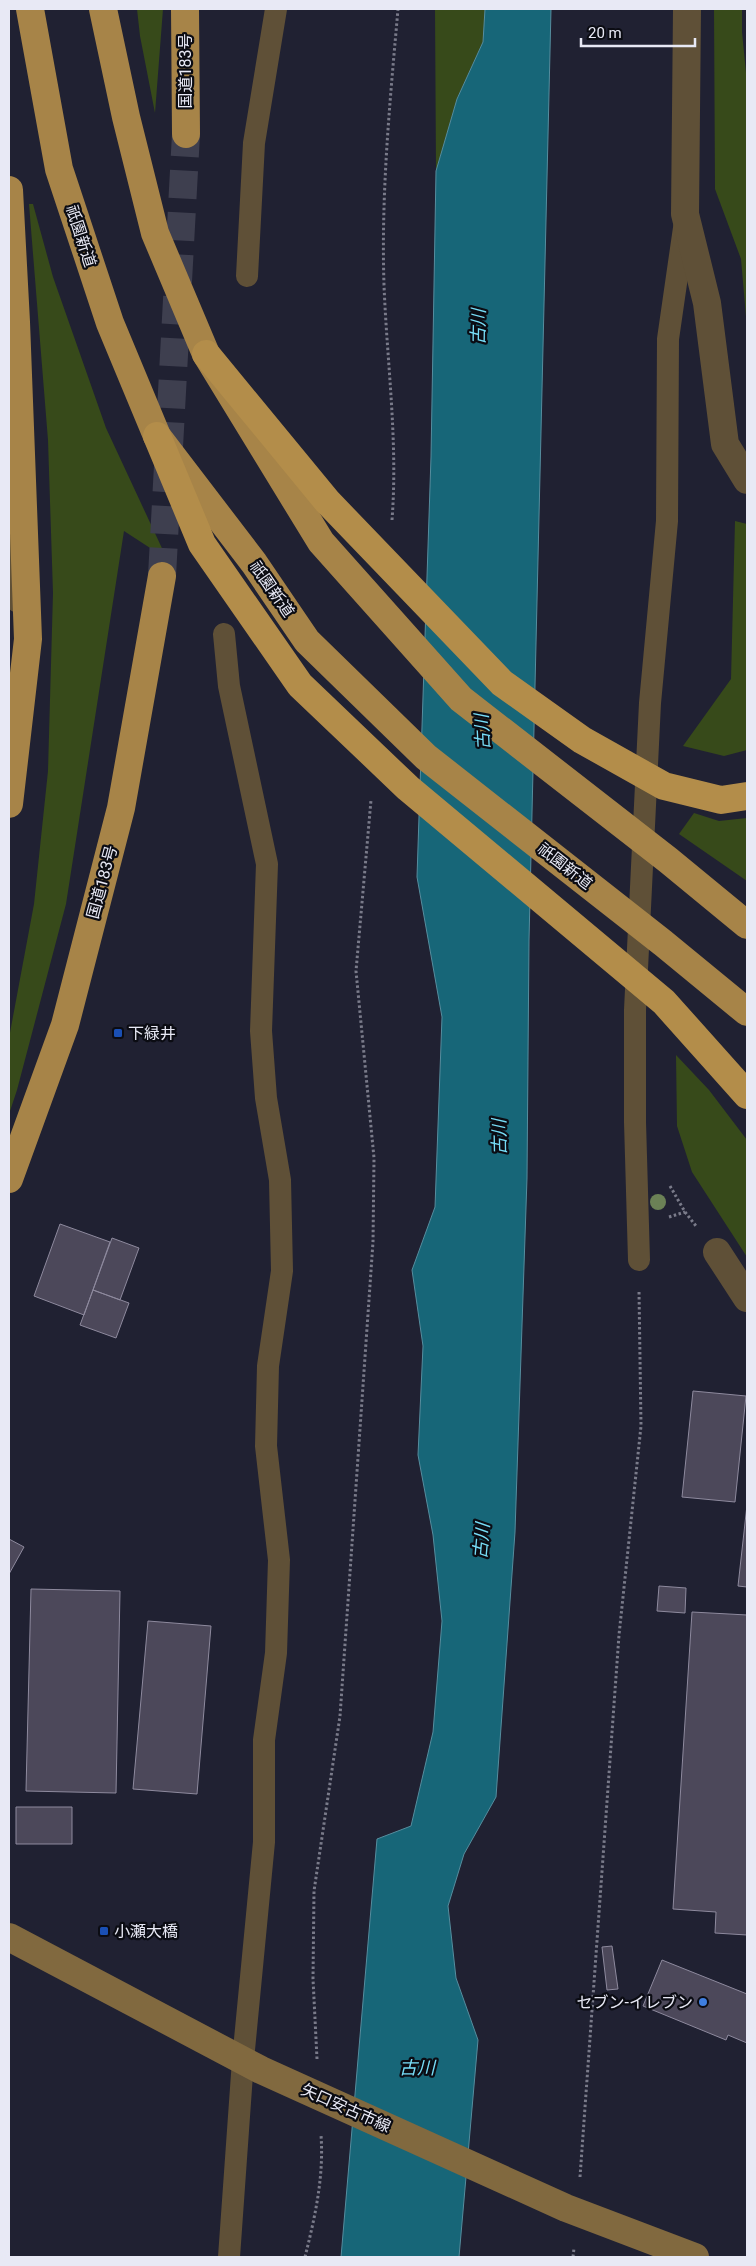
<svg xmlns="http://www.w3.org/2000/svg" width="756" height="2266" font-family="Roboto,'Noto Sans JP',sans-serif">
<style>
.green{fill:#374a1a}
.water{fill:#176678;stroke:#568d9e}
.building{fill:#4c485a;stroke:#8e8a9e}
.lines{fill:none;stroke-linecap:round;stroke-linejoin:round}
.trunk-tunnel{stroke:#3e3f4f;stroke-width:28;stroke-dasharray:28 14;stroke-linecap:butt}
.path{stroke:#7a7b8a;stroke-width:3;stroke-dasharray:2.5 2.5;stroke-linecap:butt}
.service{stroke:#5f5037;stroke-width:22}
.minor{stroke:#5f5037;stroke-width:28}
.tertiary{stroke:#5f5037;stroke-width:28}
.secondary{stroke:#81693f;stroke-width:28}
.trunk{stroke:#a78448;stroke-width:28}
.motorway{stroke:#b38d4a;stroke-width:28}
.tree{fill:#6b8156}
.transit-dot{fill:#1a4fb4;stroke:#0b0c13;stroke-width:2}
.shop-dot{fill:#3f7fe0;stroke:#0b0c13;stroke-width:2}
.labels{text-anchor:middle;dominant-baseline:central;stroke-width:4.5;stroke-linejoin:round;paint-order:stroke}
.street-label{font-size:16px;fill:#e8e9f5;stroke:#0b0c13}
.poi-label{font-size:16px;fill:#e8e9f5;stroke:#0b0c13;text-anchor:start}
.water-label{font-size:18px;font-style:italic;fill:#77ddf7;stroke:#0b0c13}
</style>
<rect width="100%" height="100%" fill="#202132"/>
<path class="green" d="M137,9H163L155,113L140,36Z
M435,9H485L483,42L457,99L436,171Z
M714,9H742V32L747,83V328L741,259L715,189Z
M29,204H33L53,277L106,428L167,559L124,531L66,904L17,1090L9,1114V1038L34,904L48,771L53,593L48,440Z
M735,521L747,524V750L724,756L683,746L731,679Z
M694,813L719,821L747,818V881L679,834Z
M676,1055L709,1090L747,1140V1257L692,1172L677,1126Z"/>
<path class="water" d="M485,9H551L529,940L527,1178L515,1532L496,1797L464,1854L448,1906L456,1978L478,2040L459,2257H341L377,1839L411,1826L433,1732L442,1621L433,1535L418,1455L423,1346L412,1270L435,1207L442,1017L417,877L431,457L436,171L457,99L483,42Z"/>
<path class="building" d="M60,1224L110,1242L84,1315L34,1296Z
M112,1238L139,1248L120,1300L93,1290Z
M93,1290L129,1303L116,1338L80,1325Z
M693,1391L746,1396L735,1502L682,1497Z
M747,1505V1587L738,1586Z
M9,1539L24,1547L9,1574Z
M659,1586L686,1588L685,1613L657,1611Z
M31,1589L120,1591L116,1793L26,1791Z
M692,1612L747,1615V1935L715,1933L716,1912L673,1909Z
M148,1621L211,1626L197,1794L133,1789Z
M16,1807H72V1844H16Z
M612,1946L618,1989L607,1990L602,1947Z
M662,1960L747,1994V2043L728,2035L726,2040L643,2006Z"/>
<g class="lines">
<path class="trunk-tunnel" d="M162,576L186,134"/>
<path class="path" d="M392,520C398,441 387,363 384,285C381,192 390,101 398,9
M670,1186L685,1212L696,1226
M669,1217L685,1212
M317,2059L313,1979L314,1891L340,1716L373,1242L374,1158L356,971L371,800
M580,2177L619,1635L641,1426L639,1291
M305,2257C315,2217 324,2177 321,2135
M573,2257L574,2248"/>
<path class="service" d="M247,276L254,143L276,9
M224,634L229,686L267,864L261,1031L266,1098L280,1180L282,1271L268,1366L266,1446L279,1560L276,1653L264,1740V1842L243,2060L229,2257
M639,1260L635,1122V1010L650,703L667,521L668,339L685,221"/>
<path class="minor" d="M687,9L685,214L707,303L725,444L747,480
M717,1252L747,1298"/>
<path class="tertiary" d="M9,550L19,599"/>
<path class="secondary" d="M9,1937L261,2070L566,2208L695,2257"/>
<path class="trunk" d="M30,9L59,169L110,323L157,436L254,563L307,641L426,757L663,943L747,1012
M103,9L126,117L155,233L206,354L321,542L461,699L668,860L747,925
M185,9L186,134
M9,190L16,322L28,639L9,804
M9,1179L65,1025L121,808L162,576"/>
<path class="motorway" d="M206,354L327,501L502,683L582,740L664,786L721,800L747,796
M157,436L202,544L300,685L408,788L664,1002L747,1095"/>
</g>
<circle class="tree" cx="658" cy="1202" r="8"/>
<g class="transit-dot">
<rect x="113" y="1028" width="10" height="10" rx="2.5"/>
<rect x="99" y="1926" width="10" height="10" rx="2.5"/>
</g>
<circle class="shop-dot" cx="703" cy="2002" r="5"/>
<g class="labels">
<g class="street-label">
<text transform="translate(185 71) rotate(-90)">国道183号</text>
<text transform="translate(81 236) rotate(72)">祇園新道</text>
<text transform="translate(272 589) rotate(55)">祇園新道</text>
<text transform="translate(565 866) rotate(38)">祇園新道</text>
<text transform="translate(102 882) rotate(-75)">国道183号</text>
<text transform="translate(346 2108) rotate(24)">矢口安古市線</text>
</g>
<g class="poi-label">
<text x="128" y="1033">下緑井</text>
<text x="114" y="1931">小瀬大橋</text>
<text x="693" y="2002" text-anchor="end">セブン-イレブン</text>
</g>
<g class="water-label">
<text transform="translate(478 327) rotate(-89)">古川</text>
<text transform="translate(482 732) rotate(-93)">古川</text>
<text transform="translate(499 1137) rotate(-91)">古川</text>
<text transform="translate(481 1541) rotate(-85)">古川</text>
<text x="417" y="2067">古川</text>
</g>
</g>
<rect width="756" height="2266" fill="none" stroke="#e8e9f5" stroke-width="20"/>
<path d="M581 38v8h114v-8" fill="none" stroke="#e8e9f5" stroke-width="2.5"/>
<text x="588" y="38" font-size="15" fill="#e8e9f5" stroke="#0b0c13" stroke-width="4" paint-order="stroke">20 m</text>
</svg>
